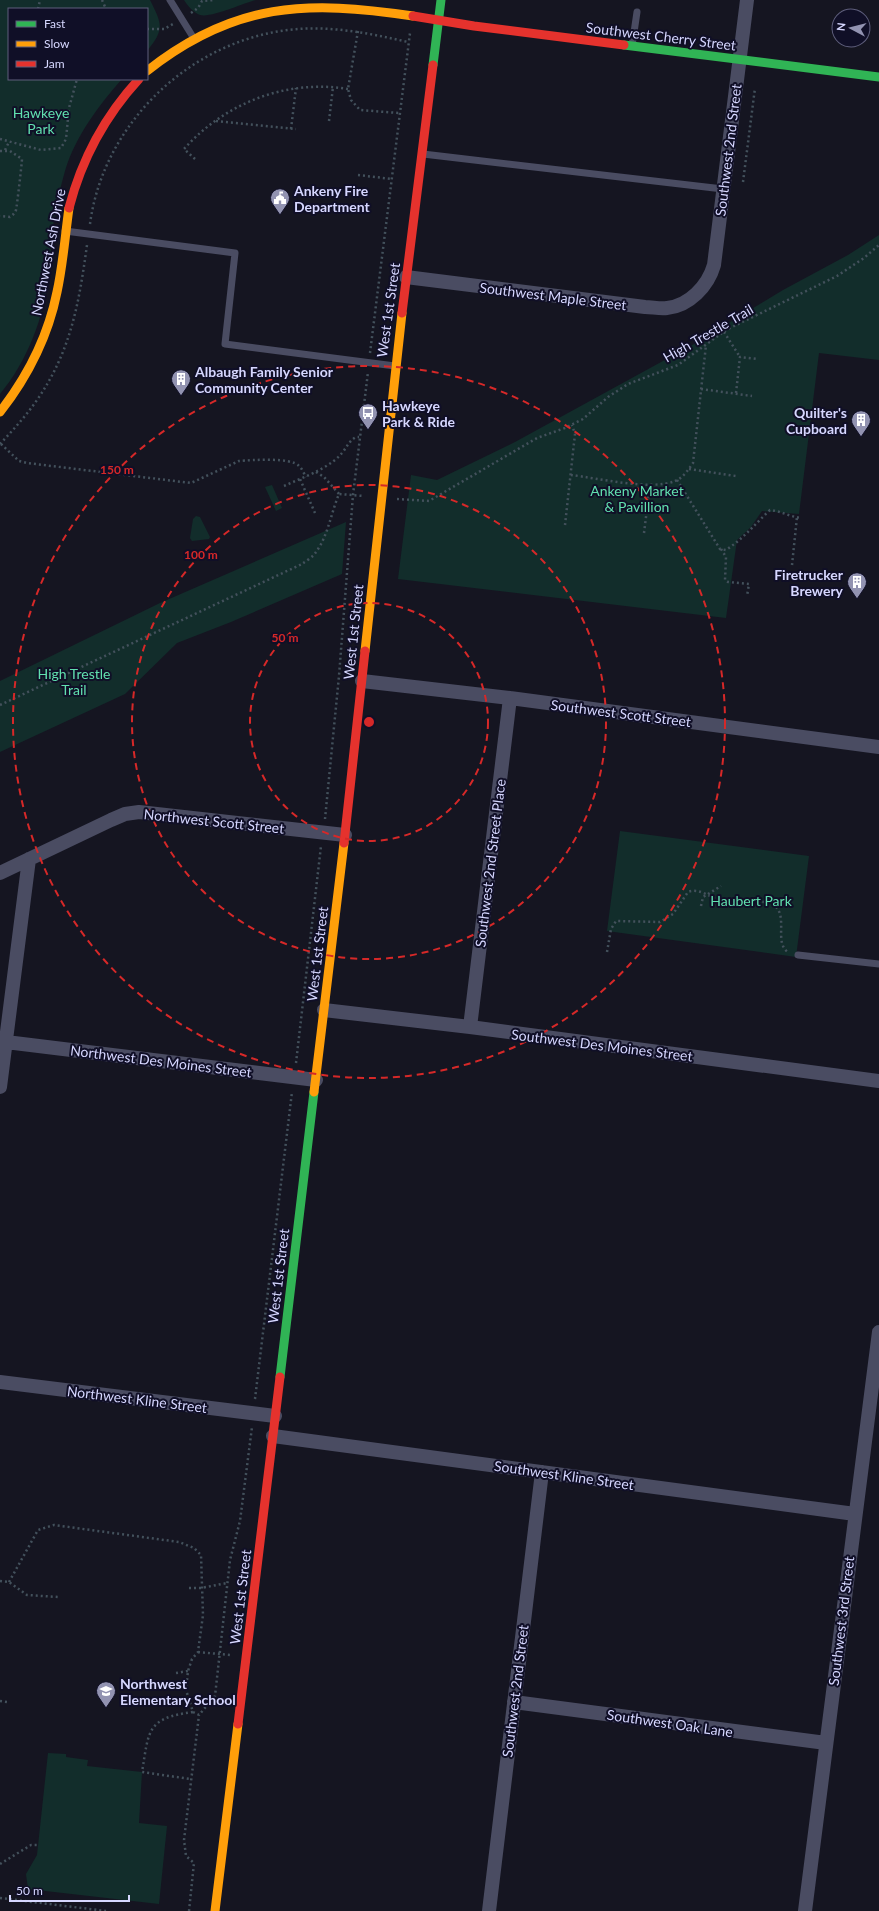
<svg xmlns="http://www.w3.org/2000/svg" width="879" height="1911" font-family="Lato,sans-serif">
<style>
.green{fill:#122d2b}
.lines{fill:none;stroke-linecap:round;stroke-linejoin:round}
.path{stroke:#43515c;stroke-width:2.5;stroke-dasharray:2 3;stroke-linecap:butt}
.lane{stroke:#4a4c62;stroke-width:7}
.street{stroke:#4a4c62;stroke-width:14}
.fast{stroke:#30b455;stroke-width:9}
.slow{stroke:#ff9f0a;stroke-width:9}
.jam{stroke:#e5322d;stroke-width:9}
.ring{fill:none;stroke:#d62828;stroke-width:2;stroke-dasharray:7 5}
.labels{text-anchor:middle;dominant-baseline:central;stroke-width:4;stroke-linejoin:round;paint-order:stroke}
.street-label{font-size:14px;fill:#d6d7ff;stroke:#100f27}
.park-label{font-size:14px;fill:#61e0af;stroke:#100f27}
.poi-label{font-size:14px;font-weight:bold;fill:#d6d7ff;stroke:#100f27;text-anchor:start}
.centre{fill:#d62828;stroke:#100f27;stroke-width:2}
.ring-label{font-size:12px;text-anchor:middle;font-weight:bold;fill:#d62828;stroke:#100f27;stroke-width:4;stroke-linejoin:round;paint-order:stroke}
</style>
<rect width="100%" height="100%" fill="#151521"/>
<path class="green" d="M0,0H150C162,24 165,29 147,51V9H9V79H122C99,105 75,137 65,171C59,192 54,214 52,236C51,249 51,262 49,275C44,317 27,362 0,394Z
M184,0H256C243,3 212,18 200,15C194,13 187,5 184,0Z
M879,235V360L819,353L799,514L762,511L751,527L737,540L726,618L398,579L411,475L437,480L515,442L694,344L783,290L848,255Z
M272,485L282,508L276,511L265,487Z
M196,516L200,517L210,537L209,539L192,541L190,538L193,519Z
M346,522L342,574L231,622L177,643L125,694L0,752V681L160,603Z
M620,831L809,856L796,957L607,931Z
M48,1753L66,1754V1757L88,1760L87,1766L142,1772L139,1823L167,1826L159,1904L28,1889L26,1874L37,1855Z"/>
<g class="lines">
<path class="path" d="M102,0L106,9
M38,9L40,0
M191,13L198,8L202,1L215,0
M147,29H164L173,24
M358,31L348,89L351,100L360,110L399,113
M216,121L296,129
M329,121L333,87
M291,129L296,88
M0,139L41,150L61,148L66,139L69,108L77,79
M5,150L9,142
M0,151H10L22,159C22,162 17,206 16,210C15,213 13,215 10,217L0,216
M195,159L184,149C225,103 286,79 348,89
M358,175L392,179
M743,182L755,88
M90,224C103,125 188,42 288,30C329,25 368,33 408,42
M724,332L740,357
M370,353L410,33
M701,389L752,396
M736,393L740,357L757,359
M0,444C13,430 26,416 37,400C71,351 79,303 87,245
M1,444L19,461L27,463L191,483L239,461C252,460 291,457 299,466C302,468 304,474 306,477
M689,469L736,476
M316,472L324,477L339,494
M571,475C597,478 652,491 675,481C683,478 688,470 693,463L706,345
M677,480L720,549L726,550C743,539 755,524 770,510C781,511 790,517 802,518
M284,486L300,479
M397,499L429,501L537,438L565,428L583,419L608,397L628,384L678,365L726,330L837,276L864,258L879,245
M315,513L300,479C314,473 332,465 342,453C347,447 349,441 356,437H359
M565,525L575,434L572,425
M644,533L650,485
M721,549L726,557L725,580L728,582L749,584L747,596
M792,565L797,517
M0,705L302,564C306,561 313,557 316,552C328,536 331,513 339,494L364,496
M325,819L339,676L353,495L368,372
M701,906L703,897L721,886
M607,952L611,929L616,921L660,922L673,914L688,892C700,887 711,899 723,901C735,903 767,898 775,906C788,917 774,943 788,952
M296,1063L321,846
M255,1399L292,1092
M0,1581L9,1582L27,1595L58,1597
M9,1582L38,1530L54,1525L179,1542L194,1548L201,1555L203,1615L198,1652L192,1659L188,1671L186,1690L193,1712C146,1718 149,1731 142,1772L190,1779
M189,1588H201L227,1583
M198,1652L230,1655
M176,1673L188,1671
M0,1701L7,1702
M193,1712L199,1715L215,1696L230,1560L240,1521L252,1427
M0,1864L31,1845H38
M0,1898L106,1911
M189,1911L194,1863L186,1856L184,1840L199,1715"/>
<path class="lane" d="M170,0L193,37
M632,46L637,12
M423,154L723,189
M65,231L235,253L225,344L395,366
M798,955L879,964"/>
<path class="street" d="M406,277L645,307C652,307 660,309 667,308C689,306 708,286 714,265L747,0
M362,681L510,698L879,747
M0,873L111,820L125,814L139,812L345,835
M324,1010L470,1027L879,1081
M470,1027L510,698
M6,1042L316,1080
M0,1087L29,859
M0,1382L275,1416
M273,1436L855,1514
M514,1702L826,1743
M489,1911L542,1472
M805,1911L879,1332"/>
<path class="fast" d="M624,45L879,77
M433,65L441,0
M280,1377L314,1092"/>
<path class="slow" d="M147,71C234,2 307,0 413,16
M0,412C28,376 48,337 57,292C63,265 65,236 69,208
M365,651L402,313
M314,1092L344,843
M215,1911L238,1724"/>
<path class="jam" d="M413,16L474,26L624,45
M69,208C82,158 104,117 139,79
M402,313L433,65
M344,843L365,651
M238,1724L280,1377"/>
</g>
<g class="ring">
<circle cx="369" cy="722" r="119"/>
<circle cx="369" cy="722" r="237"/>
<circle cx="369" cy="722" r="356"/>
</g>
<defs>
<g id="civic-pin" transform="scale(1)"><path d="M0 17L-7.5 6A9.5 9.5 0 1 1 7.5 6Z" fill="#9293b1" stroke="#100f27"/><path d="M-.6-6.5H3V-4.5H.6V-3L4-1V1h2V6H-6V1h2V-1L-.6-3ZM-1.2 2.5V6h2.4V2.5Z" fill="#fff"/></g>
<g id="building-pin" transform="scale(1)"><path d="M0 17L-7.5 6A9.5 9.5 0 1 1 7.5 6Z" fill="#9293b1" stroke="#100f27"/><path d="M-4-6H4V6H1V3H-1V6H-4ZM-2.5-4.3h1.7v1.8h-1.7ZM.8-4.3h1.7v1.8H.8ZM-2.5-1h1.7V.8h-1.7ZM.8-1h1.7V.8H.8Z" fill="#fff"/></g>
<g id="bus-pin" transform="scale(1)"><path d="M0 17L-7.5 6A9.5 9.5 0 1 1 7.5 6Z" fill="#9293b1" stroke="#100f27"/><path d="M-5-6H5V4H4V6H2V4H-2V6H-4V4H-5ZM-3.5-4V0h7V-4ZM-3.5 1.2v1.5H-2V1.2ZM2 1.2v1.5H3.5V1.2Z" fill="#fff"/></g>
<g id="school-pin" transform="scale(1)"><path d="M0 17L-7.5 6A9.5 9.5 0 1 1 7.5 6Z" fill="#9293b1" stroke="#100f27"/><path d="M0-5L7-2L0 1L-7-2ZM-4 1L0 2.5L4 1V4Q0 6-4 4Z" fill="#fff"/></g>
</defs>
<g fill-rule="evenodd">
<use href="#civic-pin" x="280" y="198"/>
<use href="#building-pin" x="181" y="379"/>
<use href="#bus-pin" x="368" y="413"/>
<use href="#building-pin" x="861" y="420"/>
<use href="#building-pin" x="857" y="582"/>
<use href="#school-pin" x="106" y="1691"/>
</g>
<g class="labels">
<g class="street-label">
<text transform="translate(661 36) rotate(7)">Southwest Cherry Street</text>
<text transform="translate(728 150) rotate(-83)">Southwest 2nd Street</text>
<text transform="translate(48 252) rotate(-79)">Northwest Ash Drive</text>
<text transform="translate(553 296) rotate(7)">Southwest Maple Street</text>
<text transform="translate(388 310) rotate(-82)">West 1st Street</text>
<text transform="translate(708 333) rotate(-30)">High Trestle Trail</text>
<text transform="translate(353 632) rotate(-84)">West 1st Street</text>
<text transform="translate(621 713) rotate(7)">Southwest Scott Street</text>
<text transform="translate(214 821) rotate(6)">Northwest Scott Street</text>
<text transform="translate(490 863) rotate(-83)">Southwest 2nd Street Place</text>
<text transform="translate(317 954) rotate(-83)">West 1st Street</text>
<text transform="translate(602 1045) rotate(7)">Southwest Des Moines Street</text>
<text transform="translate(161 1061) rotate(7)">Northwest Des Moines Street</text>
<text transform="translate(278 1276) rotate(-83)">West 1st Street</text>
<text transform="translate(137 1399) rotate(7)">Northwest Kline Street</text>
<text transform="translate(564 1475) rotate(8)">Southwest Kline Street</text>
<text transform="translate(240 1597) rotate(-83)">West 1st Street</text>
<text transform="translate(841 1621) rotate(-83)">Southwest 3rd Street</text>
<text transform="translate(515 1691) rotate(-83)">Southwest 2nd Street</text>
<text transform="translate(670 1723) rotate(8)">Southwest Oak Lane</text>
</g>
<g class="park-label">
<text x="41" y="112">Hawkeye<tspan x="41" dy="16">Park</tspan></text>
<text x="637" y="490">Ankeny Market<tspan x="637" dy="16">&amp; Pavillion</tspan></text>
<text x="74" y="673">High Trestle<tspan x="74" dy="16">Trail</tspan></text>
<text x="751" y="900">Haubert Park</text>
</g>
<g class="poi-label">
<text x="294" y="190">Ankeny Fire<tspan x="294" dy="16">Department</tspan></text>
<text x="195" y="371">Albaugh Family Senior<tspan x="195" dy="16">Community Center</tspan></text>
<text x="382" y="405">Hawkeye<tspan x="382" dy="16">Park &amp; Ride</tspan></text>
<text x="847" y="412" text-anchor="end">Quilter's<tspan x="847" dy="16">Cupboard</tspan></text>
<text x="843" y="574" text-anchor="end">Firetrucker<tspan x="843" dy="16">Brewery</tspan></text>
<text x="120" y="1683">Northwest<tspan x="120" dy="16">Elementary School</tspan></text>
</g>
</g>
<circle cx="369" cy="722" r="6" class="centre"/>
<g class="ring-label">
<text x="117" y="474">150 m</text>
<text x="201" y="559">100 m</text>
<text x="285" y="642">50 m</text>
</g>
<rect x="8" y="8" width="140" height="72" fill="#100f27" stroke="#5f5f7d"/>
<rect x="16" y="21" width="20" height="6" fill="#30b455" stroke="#5f5f7d"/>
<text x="44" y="28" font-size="12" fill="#d6d7ff">Fast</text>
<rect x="16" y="41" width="20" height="6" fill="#ff9f0a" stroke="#5f5f7d"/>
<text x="44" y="48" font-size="12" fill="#d6d7ff">Slow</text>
<rect x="16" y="61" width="20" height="6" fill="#e5322d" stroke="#5f5f7d"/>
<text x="44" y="68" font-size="12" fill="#d6d7ff">Jam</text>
<g transform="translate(851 28) rotate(277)"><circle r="19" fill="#100f27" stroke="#5f5f7d"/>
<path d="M0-3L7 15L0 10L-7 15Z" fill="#9293b1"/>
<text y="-6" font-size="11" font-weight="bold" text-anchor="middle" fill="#d6d7ff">N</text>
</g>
<path d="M10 1895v6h119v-6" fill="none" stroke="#d6d7ff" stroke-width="2"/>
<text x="16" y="1895" font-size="12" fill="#d6d7ff" stroke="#100f27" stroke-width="3" paint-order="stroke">50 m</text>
</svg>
